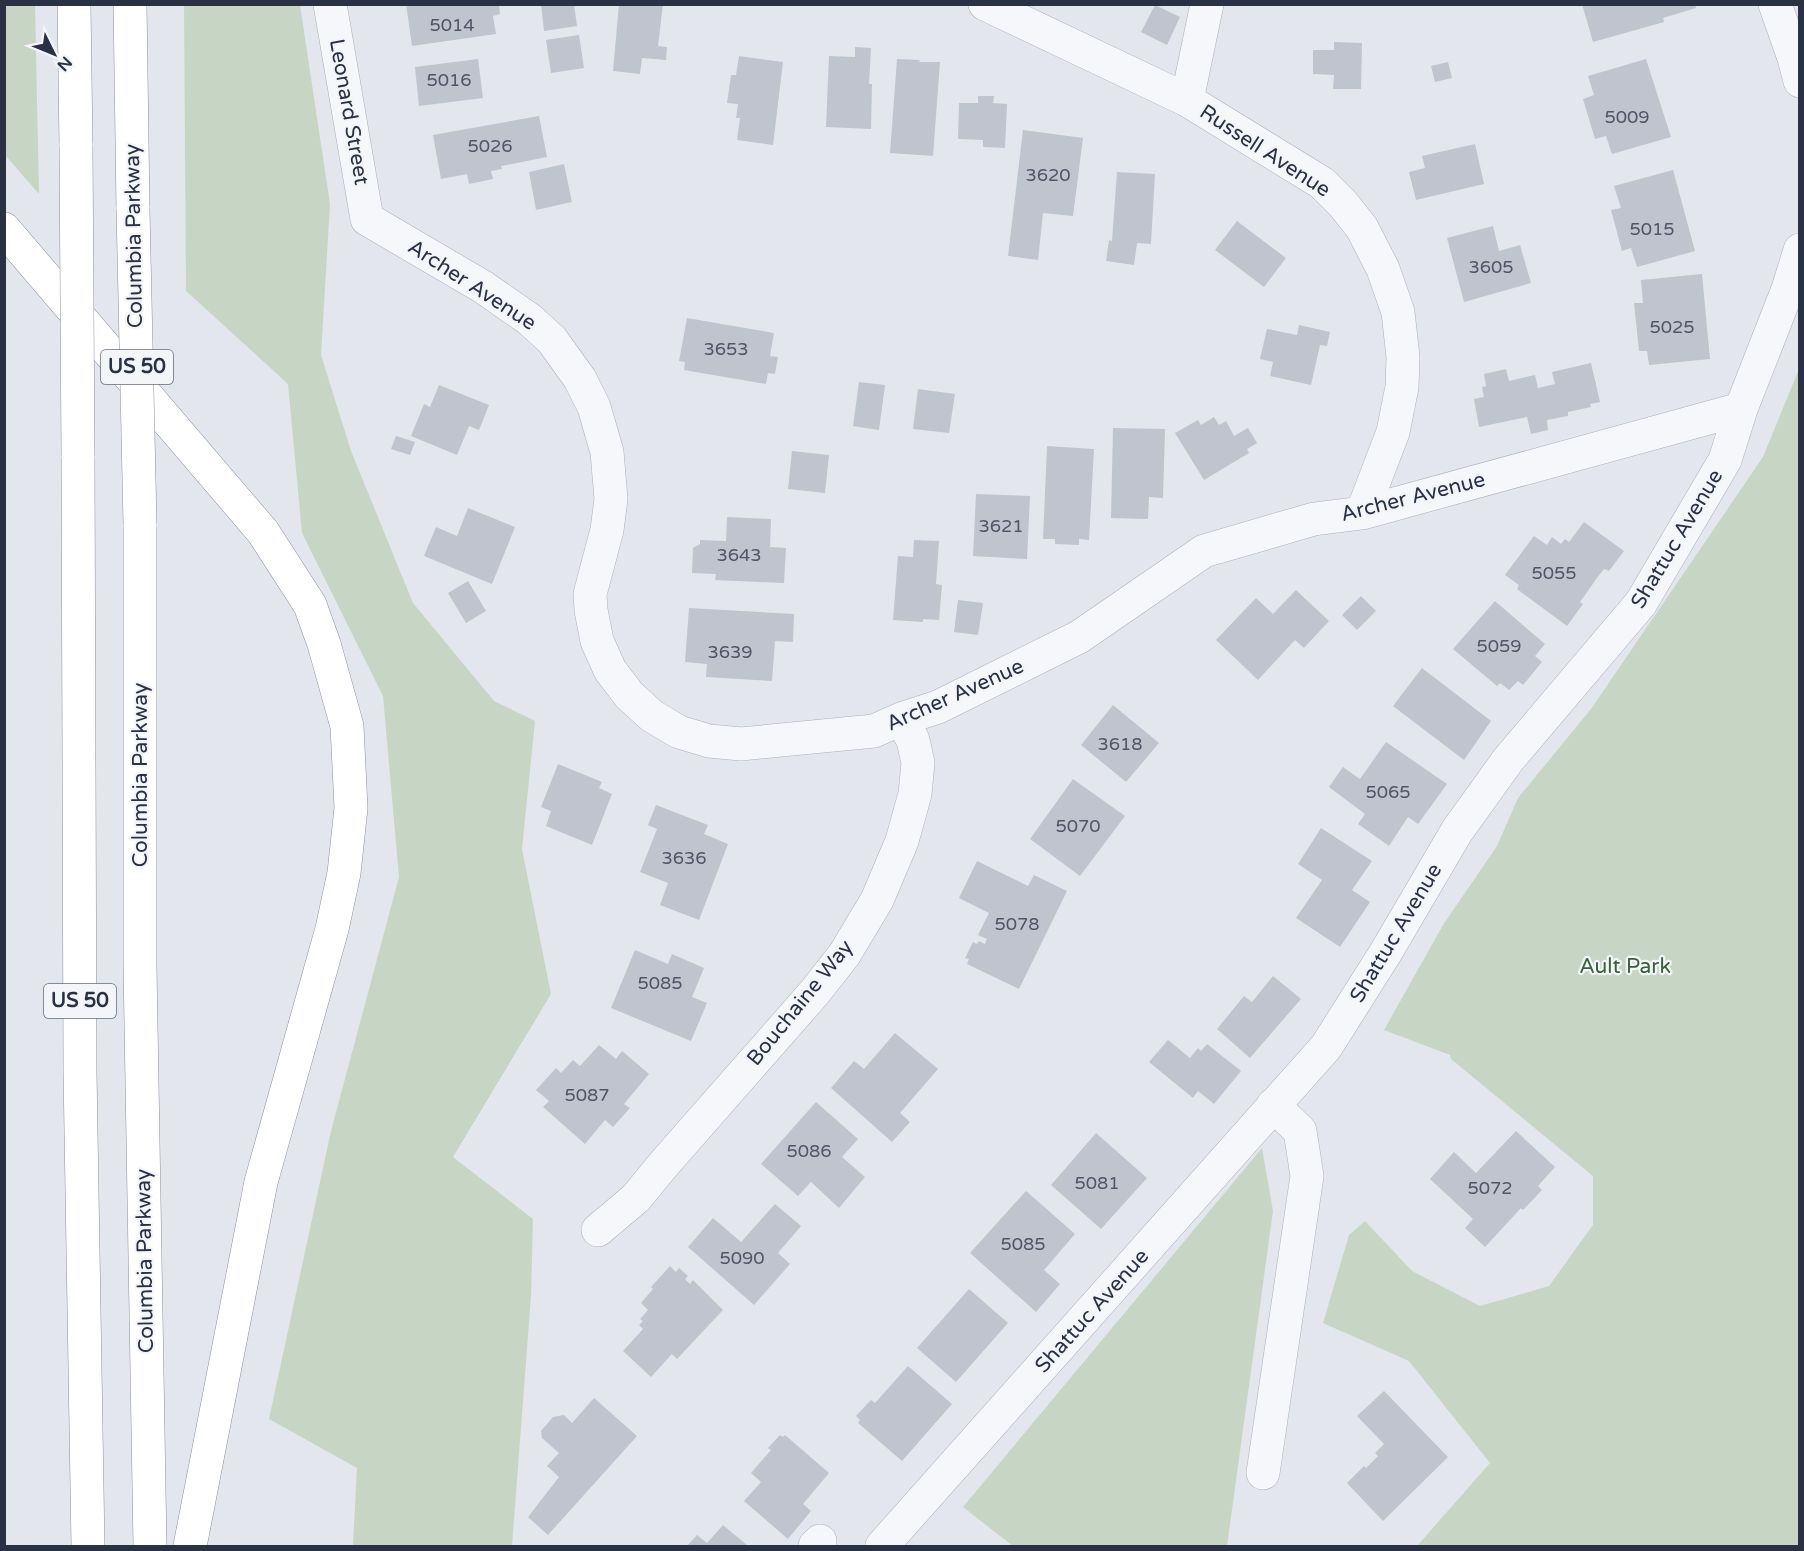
<svg xmlns="http://www.w3.org/2000/svg" width="1804" height="1551" font-family="'Varela Round',sans-serif">
<style>
.green{fill:#c7d6c4}
.building{fill:#c0c4cf}
.lines{fill:none;stroke-linecap:round;stroke-linejoin:round}
.minor-casing{stroke:#acb0ba;stroke-width:34}
.highway-casing{stroke:#8a91a3;stroke-width:34}
.minor{stroke:#f6f7fa;stroke-width:33}
.highway{stroke:#fff;stroke-width:33}
.highway-bridge-casing{stroke:#8a91a3;stroke-width:34;stroke-linecap:butt}
.highway-bridge{stroke:#fff;stroke-width:33}
.labels{text-anchor:middle;dominant-baseline:central;stroke-width:4.5;stroke-linejoin:round;paint-order:stroke}
.number-label{font-size:18px;fill:#505668}
.shield{fill:#f3f5f9;stroke:#666c7b;stroke-width:1.5}
.shield-label{font-size:20px;font-weight:bold;fill:#2a3145}
.street-label{font-size:21px;fill:#2a3145;stroke:#f3f5f9}
.park-label{font-size:21px;fill:#3a6137;stroke:#f3f5f9}
</style>
<rect width="100%" height="100%" fill="#e3e6ec"/>
<path class="green" d="M4,5H35L39,194L5,155Z
M184,5H300L330,204L321,355L351,451L413,603L494,701L535,721L522,849L551,994L453,1157L533,1219L531,1296L512,1546H353L357,1468L269,1419L331,1131L399,877L383,696L302,533L288,384L186,291Z
M1799,369V1546H1417L1490,1463L1409,1361L1323,1323L1349,1235L1365,1221L1412,1271L1480,1306L1549,1286L1593,1225V1176L1451,1059L1450,1055L1384,1030L1443,925L1497,846L1518,798L1591,709L1763,457Z
M1262,1148L1273,1211L1227,1546H1013L963,1507Z"/>
<path class="building" d="M406,4H499L500,14L493,16L496,34L412,46Z
M541,4H574L577,26L544,31Z
M619,4H663L658,46L667,47L666,60L642,58L640,74L613,71Z
M1582,4H1695L1696,8L1663,18L1664,22L1593,42Z
M1155,5L1180,17L1167,45L1141,32Z
M579,35L584,68L551,73L546,40Z
M1334,42L1362,43L1361,89H1333L1334,75L1313,74V50H1334Z
M855,47L871,48L869,84H872L871,129L826,127L829,56L855,57Z
M739,56L783,62L773,145L737,140L740,118H736L738,104L727,103L731,75H736Z
M478,59L483,98L419,106L415,67Z
M897,59L920,60L919,62H940L933,156L890,153Z
M1646,59L1671,137L1612,154L1606,136L1595,139L1583,99L1594,95L1588,76Z
M1448,62L1452,78L1435,82L1431,66Z
M978,96H994L993,103L1007,104L1005,148L983,147V140L958,139L959,103H978Z
M539,116L547,157L501,166L502,169L491,171L493,179L469,184L467,174L441,179L433,135Z
M1023,130L1083,138L1073,216L1043,213L1038,260L1008,256Z
M1475,144L1484,184L1416,200L1409,172L1425,168L1422,156Z
M564,164L572,202L536,210L529,172Z
M1673,170L1695,251L1637,267L1631,248L1622,251L1611,210L1621,208L1614,186Z
M1117,172L1155,174L1151,244L1137,243L1134,265L1106,261L1109,240L1112,241Z
M1237,221L1286,258L1264,287L1215,250Z
M1493,226L1499,251L1520,245L1531,283L1464,302L1447,238Z
M1702,274L1710,359L1649,365L1647,351H1639L1634,303H1643L1641,280Z
M687,318L774,333L770,356L778,357L775,374L768,373L766,384L684,370L685,362L679,361Z
M1299,325L1330,332L1327,346L1320,345L1311,385L1270,376L1273,362L1260,359L1267,329L1297,335Z
M1591,363L1600,402L1590,404L1591,407L1568,412V416L1547,420L1548,430L1531,434L1527,417L1479,427L1474,399L1484,397L1482,387L1486,386L1484,374L1506,369L1509,381L1535,375L1538,388L1555,384L1552,372Z
M859,382L885,385L879,430L853,426Z
M439,385L489,405L479,430L469,426L457,455L411,436L424,404L430,407Z
M918,389L955,394L949,433L913,429Z
M1214,417L1219,425L1226,421L1234,436L1248,428L1257,443L1247,449L1249,453L1204,480L1175,433L1198,420L1201,425Z
M1113,428L1165,429L1163,498L1149,497L1148,519L1111,518Z
M396,436L415,442L410,455L391,449Z
M1047,446L1094,449L1089,540L1079,539V545L1055,544V539H1043Z
M792,451L829,455L825,493L788,489Z
M976,494L1030,496L1027,559L973,556Z
M468,508L515,527L492,584L424,556L436,527L457,536Z
M727,517L771,519L770,547L786,548L784,583L715,580L716,574L692,573L693,548L700,544V540L726,541Z
M1584,522L1624,551L1609,571L1604,569L1597,578L1580,602L1583,604L1567,626L1517,589L1519,585L1505,575L1534,536L1547,545L1552,537L1561,544L1565,539L1569,542Z
M914,540L939,541L936,584L942,585L939,620L923,619V622L893,620L898,556L913,557Z
M468,581L486,611L466,623L448,593Z
M1296,590L1329,621L1304,648L1295,640L1258,680L1216,640L1256,598L1273,614Z
M1361,596L1376,611L1357,630L1342,615Z
M958,600L983,603L978,635L954,632Z
M1495,601L1545,644L1535,656L1542,662L1523,685L1518,681L1509,690L1500,683L1497,686L1453,649Z
M689,608L794,614L793,642L775,641L772,681L706,677L707,664L685,662Z
M1422,668L1491,721L1464,760L1393,706Z
M1113,705L1159,743L1126,782L1081,745Z
M1386,742L1447,784L1418,824L1408,817L1389,846L1358,824L1365,814L1329,787L1343,767L1360,779Z
M558,764L602,782L599,788L612,794L592,845L546,826L551,811L541,807Z
M1073,779L1125,816L1080,876L1030,839Z
M656,805L708,825L704,834L728,844L699,920L660,905L668,883L640,872L657,829L648,825Z
M1321,828L1372,861L1352,890L1370,902L1340,947L1296,918L1322,880L1298,864Z
M977,861L1028,886L1034,875L1067,891L1019,989L967,964L969,959L965,958L973,942L977,944L979,941L985,944L987,939L978,935L989,913L959,898Z
M635,950L668,964L672,954L704,968L692,997L707,1003L691,1041L611,1008Z
M1273,976L1301,999L1250,1058L1217,1029L1244,996L1252,1002Z
M895,1033L938,1069L900,1113L910,1122L892,1142L831,1088L854,1061L864,1069Z
M1168,1040L1190,1058L1198,1048L1201,1051L1207,1044L1241,1071L1214,1104L1198,1091L1193,1098L1149,1062Z
M599,1045L616,1059L622,1051L649,1074L624,1104L630,1108L613,1127L605,1120L585,1144L543,1107L549,1101L536,1090L556,1068L561,1073L573,1060L580,1066Z
M816,1102L858,1139L842,1157L865,1177L839,1208L811,1182L798,1196L761,1164Z
M1516,1131L1555,1167L1538,1186L1542,1190L1523,1210L1521,1208L1485,1247L1465,1228L1473,1219L1430,1179L1454,1152L1476,1173Z
M1096,1133L1147,1178L1101,1229L1051,1185Z
M1026,1191L1075,1234L1044,1270L1060,1284L1036,1312L970,1253Z
M775,1204L801,1226L778,1253L790,1264L754,1305L688,1247L713,1218L741,1242Z
M670,1266L676,1272L679,1268L688,1276L685,1279L690,1284L693,1280L723,1310L677,1359L672,1354L651,1377L623,1351L643,1329L639,1325L643,1321L640,1319L648,1310L641,1303L653,1289L651,1287Z
M969,1289L1008,1323L956,1382L917,1348Z
M908,1366L952,1404L902,1461L858,1423L860,1420L856,1416L871,1400L875,1403Z
M1384,1391L1448,1457L1383,1521L1347,1483L1364,1466L1366,1468L1378,1456L1375,1453L1384,1444L1357,1416Z
M594,1398L637,1436L548,1535L528,1517L559,1477L547,1466L559,1453L542,1438L541,1431L553,1417L564,1415L572,1423Z
M780,1435L783,1437L785,1435L829,1473L803,1504L811,1511L788,1539L744,1501L761,1482L751,1473L771,1450L768,1448Z
M723,1525L748,1546H687L697,1535L707,1543Z"/>
<g class="lines">
<g class="minor-casing">
<path id="minor" d="M330,4L367,219L483,287L529,319L552,340L580,379L594,407L607,452L611,499L607,530L590,594L591,610L597,641L610,670L629,695L652,716L679,732L709,741L741,744L874,731L901,719L938,707L1079,637L1204,551L1314,519L1362,513L1741,409
M985,4L1187,100L1322,183L1343,204L1362,228L1383,269L1398,312L1403,357L1402,387L1393,432L1362,513
M1775,4L1794,58L1800,81
M1187,100L1207,4
M598,1230L636,1198L663,1165L814,993L844,955L877,900L902,841L915,794L918,763L913,740L901,719
M1263,1473L1307,1176L1300,1131L1273,1105
M815,1546L820,1541
M882,1546L1326,1047L1386,952L1457,831L1508,760L1641,603L1725,460L1741,409L1788,289L1800,250"/>
</g>
<g class="highway-casing">
<path id="highway" d="M74,4L76,146
M130,4L133,209
M4,229L263,532L310,605L324,644L347,726L351,808L344,873L332,929L261,1182L190,1546
M78,456L80,1072L88,1546
M140,524V966L150,1546"/>
</g>
<use href="#minor" class="minor"/>
<use href="#highway" class="highway"/>
<g class="highway-bridge-casing">
<path id="highway-bridge" d="M76,146L78,456
M133,209L140,524"/>
</g>
<use href="#highway-bridge" class="highway-bridge"/>
</g>
<g class="labels">
<g class="number-label">
<text x="452" y="25">5014</text>
<text x="449" y="80">5016</text>
<text x="1627" y="117">5009</text>
<text x="490" y="146">5026</text>
<text x="1048" y="175">3620</text>
<text x="1652" y="229">5015</text>
<text x="1491" y="267">3605</text>
<text x="1672" y="327">5025</text>
<text x="726" y="349">3653</text>
<text x="1001" y="526">3621</text>
<text x="739" y="555">3643</text>
<text x="1554" y="573">5055</text>
<text x="1499" y="646">5059</text>
<text x="730" y="652">3639</text>
<text x="1120" y="744">3618</text>
<text x="1388" y="792">5065</text>
<text x="1078" y="826">5070</text>
<text x="684" y="858">3636</text>
<text x="1017" y="924">5078</text>
<text x="660" y="983">5085</text>
<text x="587" y="1095">5087</text>
<text x="809" y="1151">5086</text>
<text x="1097" y="1183">5081</text>
<text x="1490" y="1188">5072</text>
<text x="1023" y="1244">5085</text>
<text x="742" y="1258">5090</text>
</g>
<g class="shield">
<rect x="101" y="350" width="72" height="34" rx="4.5"/>
<rect x="44" y="984" width="72" height="34" rx="4.5"/>
</g>
<g class="shield-label">
<text x="137" y="367">US 50</text>
<text x="80" y="1001">US 50</text>
</g>
<g class="street-label">
<text transform="translate(349 112) rotate(80)">Leonard Street</text>
<text transform="translate(1265 151) rotate(33)">Russell Avenue</text>
<text transform="translate(134 236) rotate(-91)">Columbia Parkway</text>
<text transform="translate(472 285) rotate(33)">Archer Avenue</text>
<text transform="translate(1413 497) rotate(-14)">Archer Avenue</text>
<text transform="translate(1677 539) rotate(-59)">Shattuc Avenue</text>
<text transform="translate(955 695) rotate(-24)">Archer Avenue</text>
<text transform="translate(140 775) rotate(-90)">Columbia Parkway</text>
<text transform="translate(1396 933) rotate(-59)">Shattuc Avenue</text>
<text transform="translate(800 1003) rotate(-51)">Bouchaine Way</text>
<text transform="translate(145 1261) rotate(-91)">Columbia Parkway</text>
<text transform="translate(1092 1311) rotate(-48)">Shattuc Avenue</text>
</g>
<g class="park-label">
<text x="1625" y="966">Ault Park</text>
</g>
</g>
<rect width="1804" height="1551" fill="none" stroke="#2a3145" stroke-width="12"/>
<g transform="translate(54 54) rotate(133)" stroke="#f3f5f9" stroke-width="4.5" paint-order="stroke">
<path d="M0-4.5L10 22L0 15L-10 22Z" fill="#2a3145"/>
<text y="-9" font-size="16" font-weight="bold" text-anchor="middle" fill="#2a3145">N</text>
</g>
</svg>
